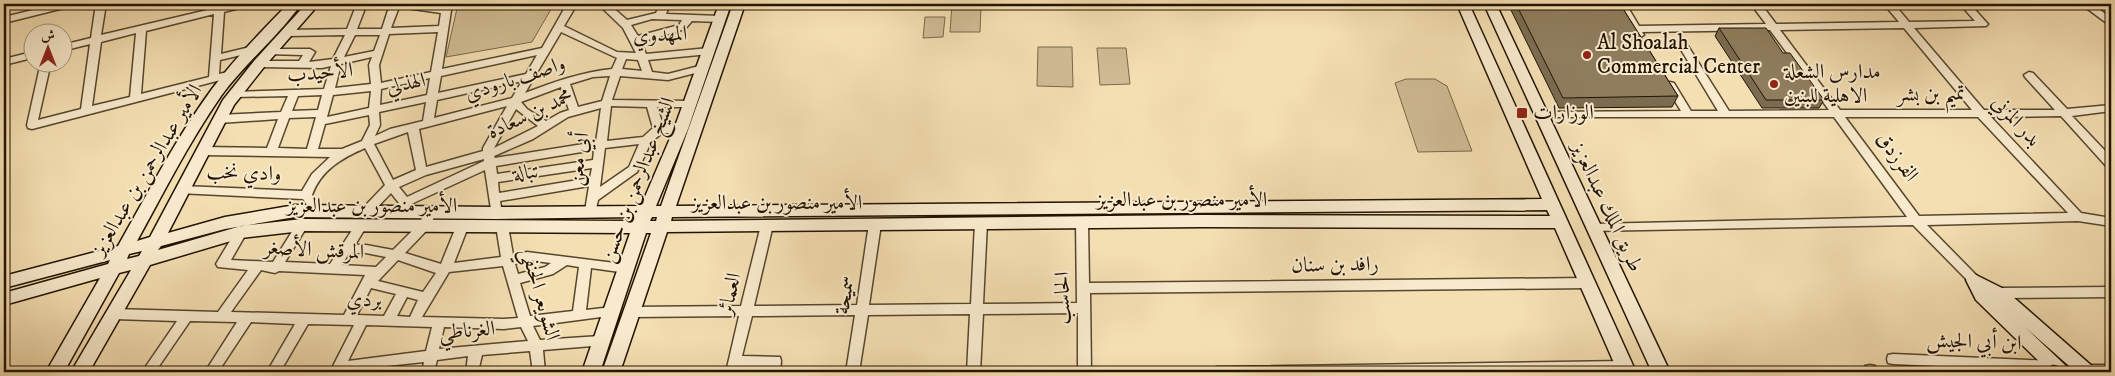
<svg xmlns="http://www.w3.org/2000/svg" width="2115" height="376" font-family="'IM FELL DW Pica',Amiri,serif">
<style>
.green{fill:#d0bc94;stroke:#79684b}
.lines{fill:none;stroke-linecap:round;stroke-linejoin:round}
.street-casing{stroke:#56462e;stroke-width:3}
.secondary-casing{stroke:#221302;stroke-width:3}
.street{fill:#f8eacd;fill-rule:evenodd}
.secondary{fill:#f8eacd;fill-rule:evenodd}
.wall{fill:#7b6c51;stroke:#221302}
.building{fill:#8f7d5e;stroke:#221302}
.poi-dot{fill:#8f2418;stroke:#f8eacd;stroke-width:2}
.labels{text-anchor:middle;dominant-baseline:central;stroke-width:4;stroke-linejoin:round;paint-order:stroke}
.street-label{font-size:21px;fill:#221302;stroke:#f8eacd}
.poi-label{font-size:21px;fill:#221302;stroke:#f8eacd;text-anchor:start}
</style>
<rect width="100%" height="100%" fill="#f4dfb2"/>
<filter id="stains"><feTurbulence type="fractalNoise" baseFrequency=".004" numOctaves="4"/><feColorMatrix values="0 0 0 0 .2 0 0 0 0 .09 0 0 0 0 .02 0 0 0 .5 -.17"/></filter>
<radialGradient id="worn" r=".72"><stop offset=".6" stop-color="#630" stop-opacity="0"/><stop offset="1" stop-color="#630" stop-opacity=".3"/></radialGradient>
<path class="green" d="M458,4H554L532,42L446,57Z
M952,4H981L980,32H950Z
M925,17H945L943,37L923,38Z
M1038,47H1072L1073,87L1037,86Z
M1097,48H1126L1130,84L1100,85Z
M1406,79H1435L1447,86L1472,151L1418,152L1395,83Z"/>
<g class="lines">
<g class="street-casing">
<path id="street" d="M58,4H74L72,6L4,23V17Z
M96,4H106L101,35L233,4H249L247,6L224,12L221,54L254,46L259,49L258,51L220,60L219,74L232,71L236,72L237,74L236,76L32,129L28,128L27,125L41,62H51L38,120L81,109L90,44L62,51V45L91,38ZM214,14L209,77L141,94L146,31ZM136,33L130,97L92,106L101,42Z
M354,4H364V11L357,29H382L390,4H420L442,8V4H452L442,69L542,48L567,4H577L564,26L617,52L636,53L623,28L598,4H609L627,20L656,13L660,4H670L666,14L720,16L725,19L720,22L692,21L685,29L641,42L646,54L709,48L714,51L709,54L648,60L652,72L668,74L703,65L707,66L708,68L703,71L668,80L620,76L612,100L690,101L695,104L690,107H657L663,125H681L686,129L681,133H662L651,142L637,172L598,200L595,214H587L585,211L589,186L500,201L502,213L496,217L492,216L485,170L409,205L404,215H396L394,212L399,203L391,193L370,215L366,216L360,212L362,209L385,185L365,148C342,158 321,170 312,195L323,211L317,215L313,214L303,199L178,193L176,190L178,187L182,186L302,191L312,174L330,157L202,155L197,151L202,147L267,148L278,119L219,123L214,119L219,115L281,112L288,96L235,97L231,96L230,94L231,92L324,89L331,66L322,68L259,67L254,64L259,61H299L303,55L265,54L264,52L265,50L269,49H310L315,52L309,62L333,59L345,35L287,36L282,33L287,30L347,29L354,11ZM399,7L441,13L439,26L391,28ZM652,19L682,20L679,25L638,36L631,25ZM438,32L431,72L381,83L379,65L389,34ZM561,32L617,58L612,69C582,72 554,82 525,93ZM355,35H380L374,51L344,57ZM537,55L526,74L438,93L441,76ZM372,57L369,65L371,84L335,88L341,64ZM626,59L638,60L642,71L622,69ZM610,76L602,101L578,107L570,84L593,77ZM430,78L427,95L380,105L381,89ZM522,81L512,98L434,118L437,100ZM561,87L569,110L560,113L546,121L527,109L521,102ZM371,91L369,108L327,117L333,95ZM322,95L318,110L292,111L298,96ZM426,102L423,121L390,129L375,136L380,125L379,112ZM507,106L483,148V151L426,167L419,129ZM611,106L647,107L653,128L643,137L607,141ZM601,108L596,142L495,158L494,156L533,139L568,117ZM516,109L538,126L494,148ZM369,115L370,125L362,141L342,149H318L325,124ZM316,117L307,149L278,148L289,118ZM408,132L416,170L393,180L374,144ZM639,144L629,167L600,187L605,148ZM594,150L593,160L497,174L496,166ZM484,159V161L407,197L399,187L426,175ZM592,168L590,178L499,193L498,182Z
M1616,4H1626L1639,26L1766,24L1751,4H1761L1776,24L1899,22L1884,4H1894L1909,22L1975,21L1960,4H1970L1986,22L1988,24L1986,26L1914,28L1984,110H2055L2025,77L2024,75L2029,72L2033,73L2067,109L2111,105V111L2072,116L2111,157V168L2107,167L2061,116L1991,117L2081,213L2111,218V226L2078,221L1927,225L1978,277L1980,280L1978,283H1970L1913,225L1589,231L1587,228L1589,225L1593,224L1907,217L1834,117H1537L1536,115L1537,113L1541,112L1681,111L1665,85L1670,82L1674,83L1691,111H1718L1680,48L1685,45L1688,46L1729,111L1829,110L1770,30L1642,32L1644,35L1639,38L1634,35ZM1904,28L1972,110H1840L1780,30ZM1845,117H1978L2068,213L1919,216Z
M2081,4H2092L2111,18V25L2108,24Z
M32,52V58L4,65V59Z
M431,208L437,212L427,230L405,253L441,264L456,227L458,224H466L468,227L454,263L501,257L496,226L498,223H506L508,226L513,255L527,252L631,265L633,268L631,271L627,273L591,268L586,310L612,307L616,309L618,312L616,315L533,326L540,340L600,336L605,337L606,341L605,345L543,350L545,372H533L530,351L482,355L478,372H466L468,356L437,360L434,372H422L424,362L330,372L354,325L308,324L280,372H267L295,324L251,322L218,372H205L237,322L190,321L155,372H142L177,321L114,319L110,317L108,314L110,311L114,309L218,312L248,270L218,267L216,264L237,229H245L247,232L231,260L273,262L298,222H306L308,225L285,262L330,264L356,224H364L366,227L355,245H366L393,250L419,224L427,209ZM349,253H366L386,257L376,267L342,265ZM398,260L436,273L423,292L378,281ZM527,260L551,263L545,267L518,274L515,264ZM567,265L579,267L573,311L530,316L520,283L553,274ZM503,266L518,318L504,319L422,317L449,272ZM261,270L275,273L279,271L365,275L344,315L231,312ZM371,288L396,294L384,316L357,315ZM407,297L418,300L410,317L397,316ZM366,325L432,327L426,351L348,361ZM444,327L504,329L521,327L528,341L439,349Z
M1082,218L1086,219L1088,222L1089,283L1587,278L1591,280L1593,283L1591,286L1587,288L1090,293L1091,372H1078V313L983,314L980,372H967L970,314L868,315L859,372H846L855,315L752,316L742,356L780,357L781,361L780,372H767L768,366H740L738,372H726L739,316L631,317L627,315L625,312L627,309L631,307L741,306L761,225L763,222H771L773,225L754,306L857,305L869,224L871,221H879L881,224L869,305L971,304L975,223L977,220H985L987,223L983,304L1077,303L1076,222L1078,219Z
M2111,287V297L1998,298L1994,296L1992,293L1994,290L1998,288Z
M1893,354L2054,361L2059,362L2060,366L2059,370L2054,371L1893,364L1888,363L1887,359L1888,355Z
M1624,361L1629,362L1630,366L1629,370L1624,371L1210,372L1212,368L1217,367Z
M1870,365L1875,366L1877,372H1865V366Z
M2084,365H2111V372H2079L2077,370L2079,366Z"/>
</g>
<g class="secondary-casing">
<path id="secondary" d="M288,4H301C278,37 245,63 221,96C189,142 164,192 137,241L150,237L223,100L254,61L306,4H319L264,67L234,105L168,233L225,217L295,205L496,207L641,206L674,129L719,4H731L688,129L656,206H661L733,4H745L676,206L1542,199L1457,4H1469L1636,372H1618L1555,228L1201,227L667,232L620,372H602L651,233H646L600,372H582L630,233L302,231L241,238L150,265L89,372H71L131,270L119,273L64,372H46L100,278L4,305V293L108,264L110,260L4,288V276L118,246C148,193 176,138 212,89C235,58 262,31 288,4ZM1547,210L1550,216L1201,215L671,221L672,217ZM295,217L496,219L636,217L635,221L302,219L241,226L158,250L161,246L225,229ZM652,217H657L656,221H650ZM142,251L139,256L127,259L129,254Z
M1484,4H1496L1670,372H1652Z
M1974,274L2004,289L2093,367L2096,372H2076L2025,327L2067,367L2070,372H2050L1976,300L1966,280L1968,276Z"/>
</g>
<use href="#street" class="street"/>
<use href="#secondary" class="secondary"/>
</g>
<path class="wall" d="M1508,4H1620L1678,96L1672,107L1559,108Z
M1719,28L1783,53L1824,100L1819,108H1762L1715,36Z"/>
<path class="building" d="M1516,4H1620L1678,96L1563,98Z
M1719,28H1766L1783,53H1790L1824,100H1766Z
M2053,365L2057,366L2066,372H2039Z"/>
<g class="poi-dot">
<circle cx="1587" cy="55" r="5"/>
<circle cx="1774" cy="84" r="5"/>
<rect x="1516" y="107" width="12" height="12" rx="2.5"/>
</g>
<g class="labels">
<g class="street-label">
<text transform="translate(660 35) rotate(-3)">المهدوي</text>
<text transform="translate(320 73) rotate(-5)">الأحيدب</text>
<text transform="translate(515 79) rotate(-18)">واصف بارودي</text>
<text transform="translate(406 84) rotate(-12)">الهذلي</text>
<text transform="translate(1931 94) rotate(-1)">تميم بن بشر</text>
<text transform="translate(530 114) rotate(-25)">محمد بن سعادة</text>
<text transform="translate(2016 121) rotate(47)">بدر المزني</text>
<text transform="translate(1897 157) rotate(54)">الفرزدق</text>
<text transform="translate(579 159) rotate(-82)">أبي معن</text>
<text transform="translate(147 170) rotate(-59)">الأمير عبدالرحمن بن عبدالعزيز</text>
<text transform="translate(244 173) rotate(2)">وادي نخب</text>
<text transform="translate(526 173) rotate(-10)">تبالة</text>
<text transform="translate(638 180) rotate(-69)">الشيخ عبدالرحمن بن حسن</text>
<text x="1182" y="200">الأمير منصور بن عبدالعزيز</text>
<text x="777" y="203">الأمير منصور بن عبدالعزيز</text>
<text x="372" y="206">الأمير منصور بن عبدالعزيز</text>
<text transform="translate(1607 207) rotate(65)">طريق الملك عبدالعزيز</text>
<text transform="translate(314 250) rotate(3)">المرقش الأصغر</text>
<text transform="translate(1335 265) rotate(-1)">رافد بن سنان</text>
<text transform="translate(540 294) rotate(74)">الشويعر الحنفي</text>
<text transform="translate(730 294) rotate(-77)">العمائر</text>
<text transform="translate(845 295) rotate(-82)">سميحة</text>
<text transform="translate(1063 298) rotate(-91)">الحاسب</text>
<text transform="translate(364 300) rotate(1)">بردي</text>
<text transform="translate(467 331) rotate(-5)">الغرناطي</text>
<text transform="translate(1974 342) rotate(2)">ابن أبي الجيش</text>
</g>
<g class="poi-label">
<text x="1597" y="43">Al Shoalah<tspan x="1597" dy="24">Commercial Center</tspan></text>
<text x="1784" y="72">مدارس الشعلة<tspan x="1784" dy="24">الاهلية للبنين</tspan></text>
<text x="1533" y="113">الوزارات</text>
</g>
</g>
<rect width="2115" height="376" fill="none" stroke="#f4dfb2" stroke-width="20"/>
<rect x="5" y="5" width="2105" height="366" fill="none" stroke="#221302" stroke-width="2.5"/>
<rect x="10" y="10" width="2095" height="356" fill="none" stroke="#221302"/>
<g transform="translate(48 48)"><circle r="24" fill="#f8eacd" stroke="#a2947c"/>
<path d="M0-4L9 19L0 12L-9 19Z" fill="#8f2418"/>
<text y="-8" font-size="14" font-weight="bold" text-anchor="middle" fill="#221302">ش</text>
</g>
<rect width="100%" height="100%" filter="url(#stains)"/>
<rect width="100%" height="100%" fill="url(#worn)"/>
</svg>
